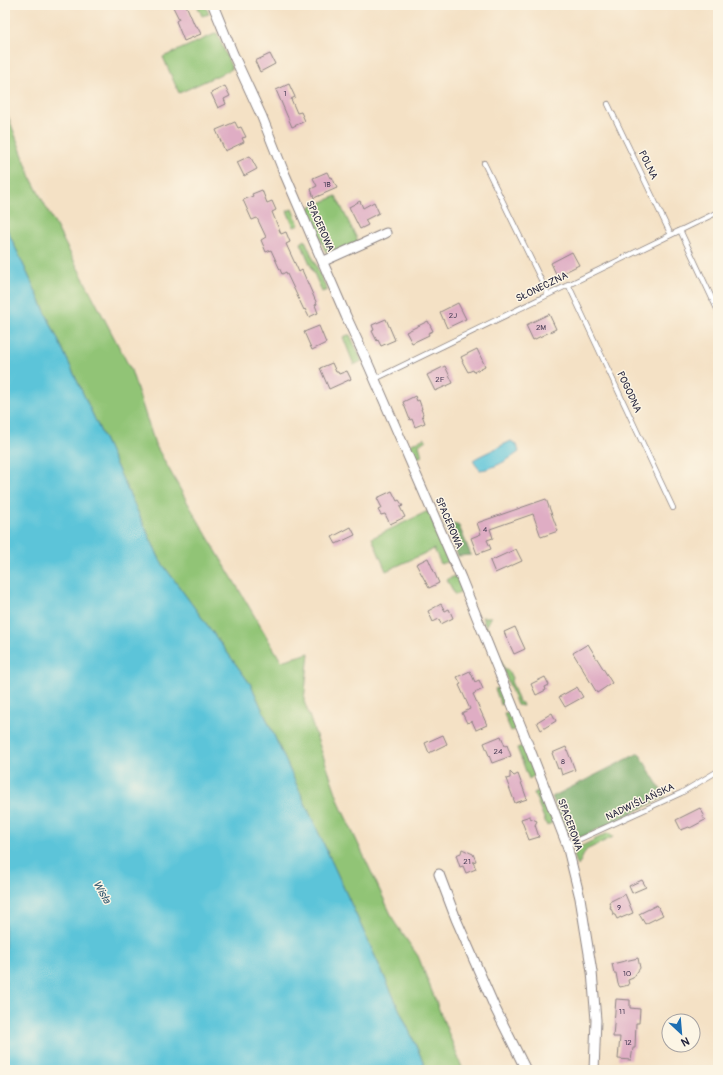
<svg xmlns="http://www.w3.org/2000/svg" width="723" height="1075" font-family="Pangolin,sans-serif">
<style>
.green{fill:#91c476;stroke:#5a7358}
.forest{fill:#74aa67;stroke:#4b6651}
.water{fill:#5cc4d9;stroke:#3f738a}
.building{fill:#dfadc4}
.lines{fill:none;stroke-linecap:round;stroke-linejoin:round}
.lane-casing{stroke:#8b8280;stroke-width:6}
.street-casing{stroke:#8b8280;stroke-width:11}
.lane{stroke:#fff;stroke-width:4.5}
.street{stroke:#fff;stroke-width:9}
.labels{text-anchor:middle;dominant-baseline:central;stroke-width:3;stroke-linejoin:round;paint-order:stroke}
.number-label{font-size:8px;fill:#51455d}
.street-label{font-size:10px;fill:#22223b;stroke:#fcf5e5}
.water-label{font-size:11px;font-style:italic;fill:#365b72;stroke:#fcf5e5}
</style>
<rect width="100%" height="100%" fill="#fcf5e5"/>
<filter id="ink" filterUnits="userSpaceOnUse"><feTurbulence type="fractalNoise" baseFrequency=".025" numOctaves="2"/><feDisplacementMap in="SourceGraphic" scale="8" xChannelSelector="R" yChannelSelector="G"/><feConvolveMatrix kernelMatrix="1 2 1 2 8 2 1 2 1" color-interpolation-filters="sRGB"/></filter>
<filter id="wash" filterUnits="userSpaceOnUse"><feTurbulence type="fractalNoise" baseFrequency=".012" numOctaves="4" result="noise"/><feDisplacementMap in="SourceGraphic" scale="16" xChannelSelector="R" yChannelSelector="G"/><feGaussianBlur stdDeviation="0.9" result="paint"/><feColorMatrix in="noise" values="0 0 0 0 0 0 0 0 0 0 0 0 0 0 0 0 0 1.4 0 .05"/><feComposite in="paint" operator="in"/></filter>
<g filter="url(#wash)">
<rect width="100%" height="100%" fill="#f4e1c5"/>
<path class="green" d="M197,5H205L209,14L202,16Z
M217,33L232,69L179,93L163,57Z
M5,108L32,180L131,370L155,444L189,505L281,661L309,653L304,701L341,807L395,923L418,956L463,1070H427L251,685L161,562L5,225Z
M336,196L358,241L330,254L326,252L307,209Z
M292,209L299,225L294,227L287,211Z
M305,240L327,290L322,292L301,243Z
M348,335H350L362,361L354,365L343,337Z
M425,438L426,440L419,445L422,456L415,459L409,445Z
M428,511L449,561L441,564L434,549L386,571L372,538Z
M456,576L462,592L455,595L447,579Z
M482,617H491L486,625L494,644L493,645Z
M501,660L504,668L508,670L512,678L511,681L519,702L522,703L523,706L517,705L500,661Z
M500,687L506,701L501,705L495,689Z
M506,713L511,714L517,729L511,731L504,714Z
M523,746L535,775L529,779L517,748Z
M538,791L541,792L553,822L547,826L534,793Z
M608,833L613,837L586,850L578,866L574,855L580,847Z"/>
<path class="forest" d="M442,518L459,526L471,555L458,556Z
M639,753L665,797L582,837H570L552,797Z"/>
<path class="water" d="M5,225L161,562L251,685L427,1070H5Z
M511,441L517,445L519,452C508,460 493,469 480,470L475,464L473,460L478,457Z"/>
<g id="blocks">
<path class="building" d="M172,5H186L195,26H197L201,34L184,41L176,21L179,19Z
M270,54L275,64L260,72L255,61Z
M289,84L295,97L291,99L297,113L301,112L305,121L292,127L276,90Z
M225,86L230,96L224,99L226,104L218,108L211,93Z
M235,122L238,128L241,127L246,137L242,138L244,142L225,151L216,130Z
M250,156L257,169L244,176L237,162Z
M327,172L330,178L332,177L337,188L314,198L311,189L317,186L313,178Z
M262,190L267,203L272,201L276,210L272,212L281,234L286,232L290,242L286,244L299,272L302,270L317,304L315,305L318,313L309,317L305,309L304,310L286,272L282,274L271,250L266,252L261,240L266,237L257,218L252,220L243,200L253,196L252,194Z
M360,201L363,208L374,202L379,213L365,220L368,225L360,229L349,207Z
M572,252L579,265L557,276L551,263Z
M458,303L466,319L447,328L440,312Z
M549,314L556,329L533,340L526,325Z
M386,319L395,340L381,346L378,340L377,341L372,331L374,330L372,325Z
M428,321L433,331L428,333L429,335L412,343L406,332Z
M319,326L326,343L312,350L304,332Z
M477,349L485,366L474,372L473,370L468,372L462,361H463L461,357Z
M332,363L336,372H338L339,374L347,371L351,379L329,389L320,368Z
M445,366L453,383L435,391L427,375Z
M415,396L417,401L419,400L422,409H421L423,414L422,415L425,423L415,427L412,419L410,420L403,402Z
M392,491L397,501L399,500L403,506L400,507L405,517L390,524L385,514L381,515L378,510L382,508L377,498Z
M546,499L558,531L541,537L533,514L490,529L493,538L487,540L491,549L477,554L471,538L481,534L477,523Z
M351,527L355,535L336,544L332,537Z
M516,549L522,561L495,573L490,561Z
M428,558L439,583L429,588L416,564Z
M441,604L445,611L449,609L453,618L441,624L439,619L433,622L428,611Z
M515,627L525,649L514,654L504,632Z
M588,644L612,683L597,693L573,653Z
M470,671L475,682L479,680L483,689L473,694L487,725L476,730L472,721L467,723L462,713L470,709L459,685L461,684L457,677Z
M545,677L549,685L545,687L546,690L536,695L531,684Z
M577,687L583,697L565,707L559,697Z
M552,713L556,721L541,730L537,722Z
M443,735L447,744L429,753L425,743Z
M501,736L505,746L507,745L511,756L492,763L484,743Z
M566,747L575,770L562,775L560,768L558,769L552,753Z
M510,772L514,776L518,774L527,799L515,803L506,779L510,778Z
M700,808L704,815L703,817L705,820L690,828L689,827L681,830L676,820Z
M530,816V818L537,821L535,825L539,837L529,840L521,819Z
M462,849L473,854L476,861L473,862L476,869L466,873L463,866L460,867L456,855L461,853Z
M642,880L646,887L632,893L629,886Z
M625,894L633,913L621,918V917L617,919L615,915H614L610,907H611L609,902Z
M657,905L663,915L645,924L639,914Z
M638,958L640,968L633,978L628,980L629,985L620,987L618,984L616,973H614L612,964Z
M616,999L630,1000V1008L640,1009L639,1023H636L635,1048H633L631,1060L618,1059L620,1037H613Z"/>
</g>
</g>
<g filter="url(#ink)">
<use href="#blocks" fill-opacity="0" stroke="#8b8280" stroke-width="1"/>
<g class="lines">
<g class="lane-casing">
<path id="lane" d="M608,104L671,235
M484,163L548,294
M680,230L718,311
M568,284L673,508
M375,379L718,212
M567,845L681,793L718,771"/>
</g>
<g class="street-casing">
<path id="street" d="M213,5L233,54L262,117L283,170L346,316L369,366L461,578L522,729L567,845L580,898L592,972L596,1020L594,1070
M324,261L386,233
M439,874L456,919L495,1008L526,1070"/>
</g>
<use href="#lane" class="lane"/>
<use href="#street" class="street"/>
</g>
</g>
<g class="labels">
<g class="number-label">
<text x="285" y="93">1</text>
<text x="327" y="184">1B</text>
<text x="453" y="315">2J</text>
<text x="541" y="327">2M</text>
<text x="440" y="379">2F</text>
<text x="485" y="529">4</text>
<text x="498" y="751">24</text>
<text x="563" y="761">8</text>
<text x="467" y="861">21</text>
<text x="619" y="907">9</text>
<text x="627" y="973">10</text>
<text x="622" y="1011">11</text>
<text x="628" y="1042">12</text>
</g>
<g class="street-label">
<text transform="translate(648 165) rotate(64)">POLNA</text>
<text transform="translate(320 226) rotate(66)">SPACEROWA</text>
<text transform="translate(542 287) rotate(-26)">SŁONECZNA</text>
<text transform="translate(629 392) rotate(65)">POGODNA</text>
<text transform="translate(449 523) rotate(67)">SPACEROWA</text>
<text transform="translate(640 802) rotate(-25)">NADWIŚLAŃSKA</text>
<text transform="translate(570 825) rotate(70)">SPACEROWA</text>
</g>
<g class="water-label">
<text transform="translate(102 892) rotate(61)">Wisła</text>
</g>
</g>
<rect width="723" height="1075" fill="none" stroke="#fcf5e5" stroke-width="20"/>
<g transform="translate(681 1033) rotate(154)"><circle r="19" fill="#fcf5e5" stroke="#a5a1a1"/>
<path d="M0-3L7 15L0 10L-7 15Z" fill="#1f6fb2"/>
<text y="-6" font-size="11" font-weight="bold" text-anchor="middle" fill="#22223b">N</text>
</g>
</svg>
